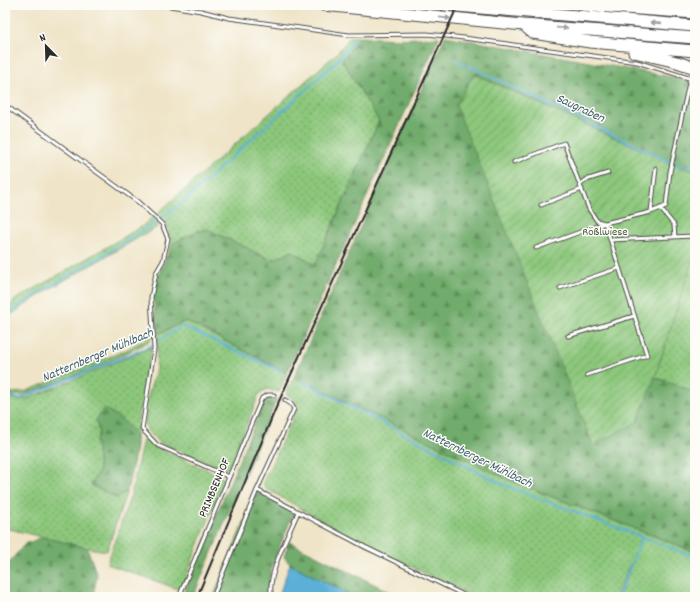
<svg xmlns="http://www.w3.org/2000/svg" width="700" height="602" font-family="Dekko,sans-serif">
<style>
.grass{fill:url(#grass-dots);stroke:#5c7954}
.forest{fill:url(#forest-firs);stroke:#4e6c4c}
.garden{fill:url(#garden-furrows);stroke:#5c7954}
.water{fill:#5bb0d8;stroke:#436e82}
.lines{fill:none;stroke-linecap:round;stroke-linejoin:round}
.stream{stroke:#5bb0d8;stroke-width:2}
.lane-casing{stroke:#484742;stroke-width:5}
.highway-casing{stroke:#484742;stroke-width:13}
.lane{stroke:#fff;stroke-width:3}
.highway{stroke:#fff;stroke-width:11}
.rail{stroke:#2b2b2b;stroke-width:2}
.oneway{fill:#a0a0a0}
.labels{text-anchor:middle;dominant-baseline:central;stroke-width:3;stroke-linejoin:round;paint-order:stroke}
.park-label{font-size:12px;fill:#485a43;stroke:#fdfcf7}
.street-label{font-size:12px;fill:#2b2b2b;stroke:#fdfcf7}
.water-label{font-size:13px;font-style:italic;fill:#3e6070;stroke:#fdfcf7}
</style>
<defs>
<pattern id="grass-dots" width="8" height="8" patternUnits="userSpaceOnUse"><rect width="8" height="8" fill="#8cc77c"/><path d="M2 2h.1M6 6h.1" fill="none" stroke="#73a266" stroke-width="1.8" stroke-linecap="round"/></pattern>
<pattern id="forest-firs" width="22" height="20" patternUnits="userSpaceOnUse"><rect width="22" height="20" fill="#71ac6c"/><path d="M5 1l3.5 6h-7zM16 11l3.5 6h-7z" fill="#5d8c59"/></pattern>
<pattern id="garden-furrows" width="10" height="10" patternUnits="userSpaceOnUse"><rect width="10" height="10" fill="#8cc77c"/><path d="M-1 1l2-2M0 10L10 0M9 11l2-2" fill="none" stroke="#73a266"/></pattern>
</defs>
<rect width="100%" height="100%" fill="#fdfcf7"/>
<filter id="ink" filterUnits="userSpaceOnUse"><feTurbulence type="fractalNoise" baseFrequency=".025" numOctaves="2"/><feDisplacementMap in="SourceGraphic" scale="8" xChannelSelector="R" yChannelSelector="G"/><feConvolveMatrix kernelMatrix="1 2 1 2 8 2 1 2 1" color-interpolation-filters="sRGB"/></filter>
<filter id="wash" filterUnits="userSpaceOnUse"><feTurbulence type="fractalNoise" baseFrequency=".012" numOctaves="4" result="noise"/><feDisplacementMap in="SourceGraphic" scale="16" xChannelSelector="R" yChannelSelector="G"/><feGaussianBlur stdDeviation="0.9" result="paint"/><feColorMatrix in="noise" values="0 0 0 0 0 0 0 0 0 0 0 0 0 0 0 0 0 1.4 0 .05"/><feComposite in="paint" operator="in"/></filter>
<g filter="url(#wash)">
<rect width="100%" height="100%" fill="#efe4c7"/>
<path class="grass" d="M350,37H360L342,60L379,121L315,265L293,251L272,260L207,229L195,232L172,244L165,220L158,213L337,53Z
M153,217L159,226L41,294L5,319V313L15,300L141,227Z
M695,251V392L655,377Z
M186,321L287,373L279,392L267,389L259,394L230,467L224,470L158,442L149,433L145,425L147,400L156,369L158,334Z
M151,336V340C111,363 67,378 23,395L14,396L5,393V390L13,393L27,391L126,350Z
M152,347L139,412L136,441C130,426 119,417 104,409L96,420L99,433L96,441L99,471L91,485L117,498L127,491L107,551L87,548L5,528V397L20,400L31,397Z
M294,377L509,480L695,552V597H619L633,561L629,566L616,597H474L352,538L265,488L263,482L297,409L295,401L286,394Z
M144,435L160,449L219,475L223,478V482L181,590L107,564L131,494Z"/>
<path class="forest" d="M445,36L683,79L695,84V172L673,164L475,74L456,106L637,422L655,377L695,392V552L509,480L294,377Z
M360,37L398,39L439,37L287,373L186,321L158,334L153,297L159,274L172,244L195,232L207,229L272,260L293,251L315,265L379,121L342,60Z
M271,398L277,399L193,597H182L264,401Z
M104,408C116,415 135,427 136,441C137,450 129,481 127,491L117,498L91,485L99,471L96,441L99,433L96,420Z
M257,490L294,511C286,534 264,574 269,597H213Z
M43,537L87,548L97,575L93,597H5V567L25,544Z
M289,542L388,591L397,597H354L290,564L284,557Z"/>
<path class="garden" d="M474,74L673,164L695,172V251L655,377L637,422L593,445L456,106Z"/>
<path class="water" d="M290,564L354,597H282L280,592Z"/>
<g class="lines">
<path class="stream" d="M458,61L668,161L677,165L695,167
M5,316C62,275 127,247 182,203L337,61L354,40
M301,381L504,485L695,557
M5,395L19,399L151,346L182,326L283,372
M618,597L642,537"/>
</g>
</g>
<g filter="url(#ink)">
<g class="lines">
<g class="lane-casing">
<path id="lane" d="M164,5L201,11L229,18L349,35L427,34L464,38L637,62L695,80
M5,105L138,202L162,224L168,239L163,261L156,273L151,297L154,349L142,429L157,445L229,477
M514,162L564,143L589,209L597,221L605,223L651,212
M656,168L651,212L666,206L670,172L690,78
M580,185L586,180L608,173
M541,205L582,189
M660,208L674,225L675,237
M610,240L693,236
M536,248L605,223L647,355L587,375
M560,288L619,268
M568,336L634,316
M285,400L291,404L294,409L257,490L365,547L468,597
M179,597L262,398L268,395H274
M213,597L257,490
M272,597C265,578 290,532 298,512"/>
</g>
<g class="highway-casing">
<path id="highway" d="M323,5L523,25L695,38
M445,5L695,26
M583,5L695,13
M527,28L533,33L590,42L695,51
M634,52L677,62L695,68"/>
</g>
<use href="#lane" class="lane"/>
<use href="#highway" class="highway"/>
<path class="rail" d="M197,597L275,410L458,5"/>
</g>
<defs><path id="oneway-solid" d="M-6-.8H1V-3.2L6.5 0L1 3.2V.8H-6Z"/></defs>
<g class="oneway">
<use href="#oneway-solid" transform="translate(445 18) rotate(6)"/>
<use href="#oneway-solid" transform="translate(656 23) rotate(-175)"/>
<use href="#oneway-solid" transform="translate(562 28) rotate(4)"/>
</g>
</g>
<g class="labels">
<g class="park-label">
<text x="605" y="232">Rößlwiese</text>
</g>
<g class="street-label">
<text transform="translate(215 488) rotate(-67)">PRIMBSENHOF</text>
</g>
<g class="water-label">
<text transform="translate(580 109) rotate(25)">Saugraben</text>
<text transform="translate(98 356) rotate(-23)">Natternberger Mühlbach</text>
<text transform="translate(477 459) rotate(26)">Natternberger Mühlbach</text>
</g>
</g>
<rect width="700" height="602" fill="none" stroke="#fdfcf7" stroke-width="20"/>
<g transform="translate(46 46) rotate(337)" stroke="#fdfcf7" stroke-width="3" paint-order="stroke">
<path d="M0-3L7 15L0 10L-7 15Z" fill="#2b2b2b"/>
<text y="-6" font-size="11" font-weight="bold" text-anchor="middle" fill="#2b2b2b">N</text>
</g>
</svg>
